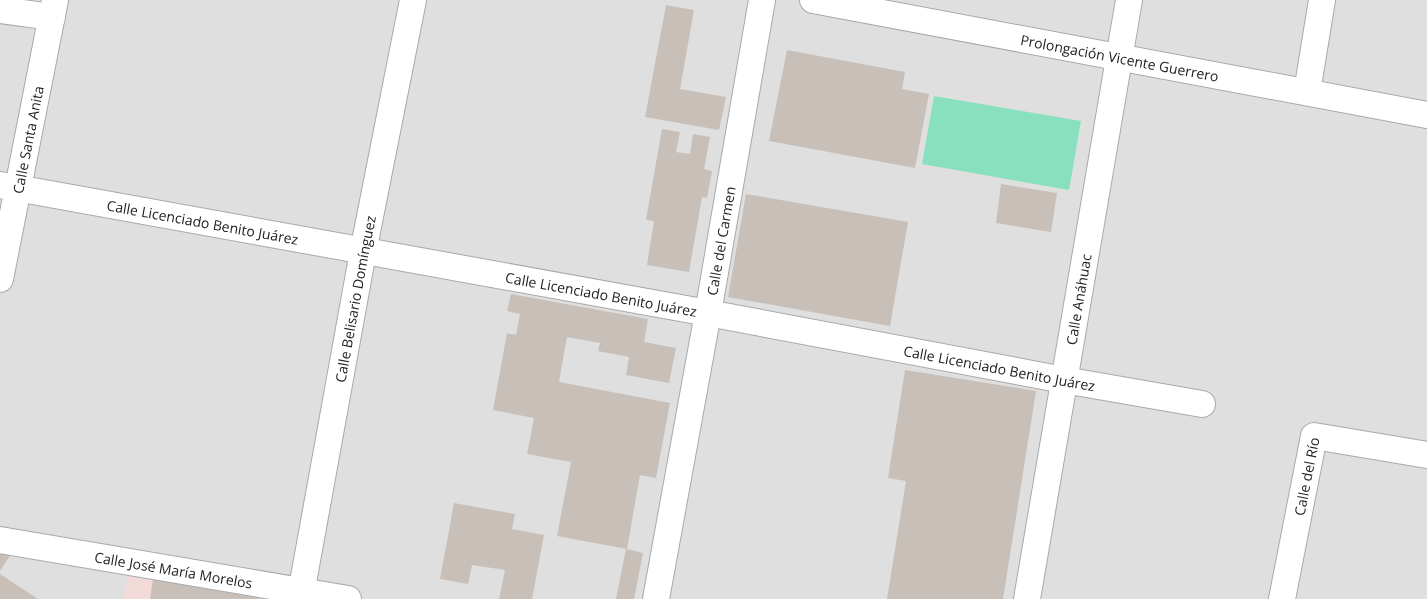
<svg xmlns="http://www.w3.org/2000/svg" width="1427" height="599" font-family="'Open Sans',sans-serif">
<style>
.residential{fill:#e0dfdf}
.commercial{fill:#f2dad9}
.pitch{fill:#88e0be}
.building{fill:#c7bfb8}
.lines{fill:none;stroke-linecap:round;stroke-linejoin:round}
.minor-casing{stroke:#a9a9a9;stroke-width:28}
.minor{stroke:#fff;stroke-width:26}
.labels{text-anchor:middle;dominant-baseline:central;stroke-width:4.5;stroke-linejoin:round;paint-order:stroke}
.street-label{font-size:14px;fill:#222;stroke:#fff}
</style>
<rect width="100%" height="100%" fill="#f2efe9"/>
<path class="residential" d="M0,0H1427V599H0Z"/>
<path class="commercial" d="M128,576L271,599H123Z"/>
<path class="pitch" d="M934,96L1081,121L1069,190L922,164Z"/>
<path class="building" d="M666,5L694,10L680,89L726,97L719,130L645,117Z
M787,50L905,72L902,89L929,94L915,168L769,141Z
M662,129L680,132L676,152L690,154L693,134L710,137L704,169L712,171L707,198L702,197L689,272L647,265L654,221L646,220Z
M1001,184L1057,193L1051,232L996,223Z
M746,194L908,222L890,326L728,297Z
M511,294L648,319L644,342L676,348L669,383L626,375L629,357L598,351L600,343L567,337L559,382L670,403L656,478L640,475L627,549L557,536L571,462L527,454L534,418L493,410L507,333L516,335L520,314L507,311Z
M905,370L1036,391L1003,599H887L906,481L888,478Z
M454,503L515,514L512,529L544,535L532,599H499L505,570L472,565L468,584L440,579Z
M626,549L643,553L634,599H616Z
M0,551L11,554L0,571Z
M0,574L38,599H0Z
M153,579L259,598V599H150Z"/>
<g class="lines">
<g class="minor-casing">
<g id="minor">
<path id="s1" d="M813,0L1427,115"/>
<path d="M0,10L52,17"/>
<path d="M1307,92L1322,0"/>
<path id="s2" d="M0,185L708,313L1064,380L1202,404"/>
<path id="s3" d="M0,279L55,0"/>
<path id="s4" d="M0,540L348,599"/>
<path id="s5" d="M300,599L363,252L413,0"/>
<path id="s6" d="M656,599L708,313L762,0"/>
<path id="s7" d="M1027,599L1129,0"/>
<path id="s8" d="M1282,599L1314,436L1427,455"/>
</g>
</g>
<use href="#minor" class="minor"/>
</g>
<g class="labels">
<g class="street-label">
<text stroke="none"><textPath href="#s1" startOffset="312">Prolongación Vicente Guerrero</textPath></text>
<text stroke="none"><textPath href="#s3" startOffset="142">Calle Santa Anita</textPath></text>
<text stroke="none"><textPath href="#s2" startOffset="206">Calle Licenciado Benito Juárez</textPath></text>
<text stroke="none"><textPath href="#s6" startOffset="364">Calle del Carmen</textPath></text>
<text stroke="none"><textPath href="#s2" startOffset="611">Calle Licenciado Benito Juárez</textPath></text>
<text stroke="none"><textPath href="#s5" startOffset="305">Calle Belisario Domínguez</textPath></text>
<text stroke="none"><textPath href="#s7" startOffset="304">Calle Anáhuac</textPath></text>
<text stroke="none"><textPath href="#s2" startOffset="1016">Calle Licenciado Benito Juárez</textPath></text>
<text stroke="none"><textPath href="#s8" startOffset="125">Calle del Río</textPath></text>
<text stroke="none"><textPath href="#s4" startOffset="176">Calle José María Morelos</textPath></text>
</g>
</g>
</svg>
